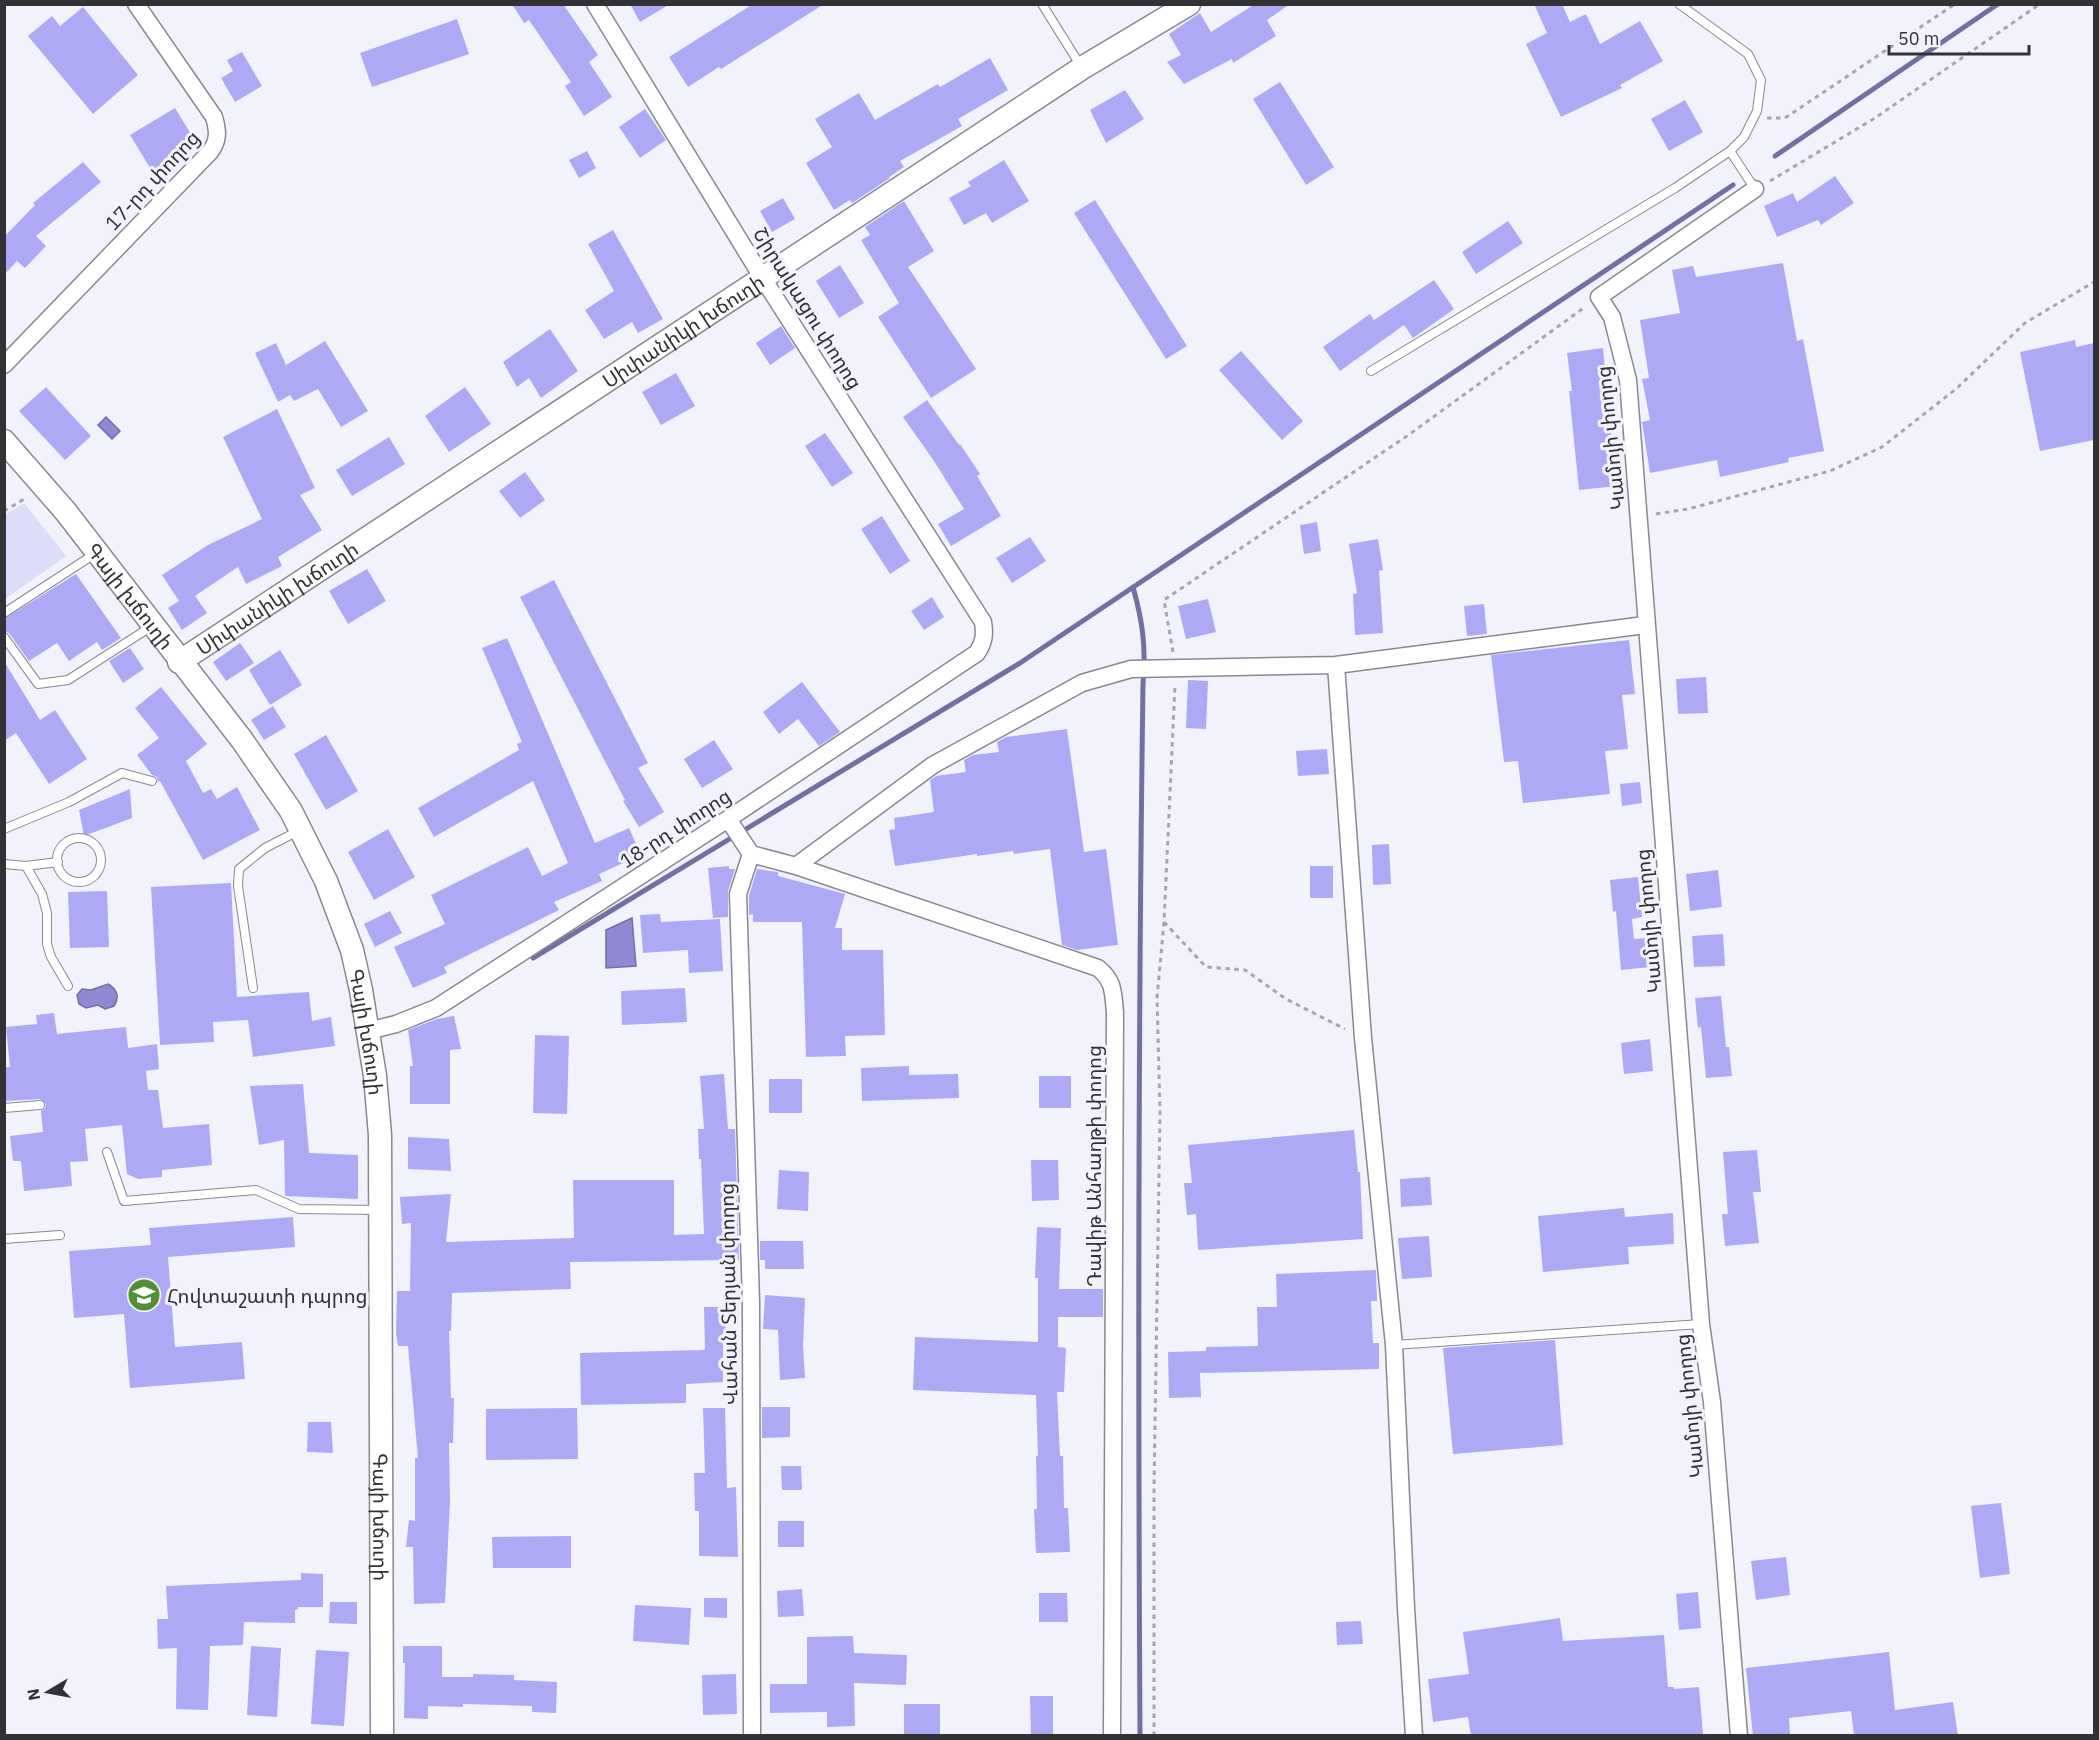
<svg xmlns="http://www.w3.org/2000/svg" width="2099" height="1740" font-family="'IBM Plex Sans','Noto Sans Armenian',sans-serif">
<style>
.green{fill:#ddddf9}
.water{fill:#8e89d2;stroke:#726fa3;stroke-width:1.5}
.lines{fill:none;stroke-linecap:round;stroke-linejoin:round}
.stream{stroke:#726fa3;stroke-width:5}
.building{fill:#ada9f4}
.service-casing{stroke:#888891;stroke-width:10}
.minor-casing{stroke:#888891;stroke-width:19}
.secondary-casing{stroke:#888891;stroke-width:25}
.path{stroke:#a6a6ae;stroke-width:3;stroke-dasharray:4.5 4.5;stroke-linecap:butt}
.service{stroke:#fff;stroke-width:8}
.minor{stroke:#fff;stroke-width:16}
.secondary{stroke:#fff;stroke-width:22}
.labels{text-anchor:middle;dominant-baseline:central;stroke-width:6;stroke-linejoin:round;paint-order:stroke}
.street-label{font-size:20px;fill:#323236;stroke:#f2f2fc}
.poi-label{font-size:20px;fill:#323236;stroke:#f2f2fc;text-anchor:start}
</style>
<rect width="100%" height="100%" fill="#f2f2fc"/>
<path class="green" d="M24,503L66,556L5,599V515Z"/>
<path class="water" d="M106,417L120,431L112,439L98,425Z
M632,918L636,966L606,968V930Z
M108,984C117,989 120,997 114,1006L105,1009L98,1005L86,1008L79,1004L77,995L82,989L91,990Z"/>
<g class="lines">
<path class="stream" d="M1775,156L1998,4
M1133,587C1143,623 1146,647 1143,684C1138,1035 1138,1385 1140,1736
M533,958L1020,663L1733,185"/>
</g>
<path class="building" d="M512,4H563L598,55L589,62L612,97L584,116L565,86L571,82L529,20L524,23Z
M630,4H670L640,22Z
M753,4H824L721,69L719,67L688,87L669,57Z
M1255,4H1290L1267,20L1276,36L1233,63L1232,59L1184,84L1167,62L1181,55L1169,34L1200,13L1211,32Z
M1534,4H1562L1570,22L1586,14L1600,44L1640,21L1663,61L1620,85L1622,88L1561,117L1526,44L1547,33Z
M83,7L138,75L93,114L28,36L52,16L60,26Z
M457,19L469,54L372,87L360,53Z
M242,52L262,86L235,102L221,78L233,71L227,60Z
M990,58L1008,90L958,119L962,126L900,161L904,167L889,177L890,178L852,203L850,200L834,210L806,163L832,147L815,119L859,93L875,120L938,84L940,87Z
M1280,82L1334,167L1306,185L1253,99Z
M1125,90L1144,119L1106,143L1090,110Z
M1685,100L1703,132L1669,151L1651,119Z
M175,108L197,144L152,171L130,135Z
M645,109L666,140L640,158L619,127Z
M587,151L596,168L579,178L569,160Z
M1004,160L1029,201L992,223L986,213L964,225L949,198L971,186L968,182Z
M83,162L101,182L36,236L46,246L25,268L17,261L4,275V237L35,205L33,203Z
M1835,176L1854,203L1821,225L1818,220L1777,237L1764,206L1793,193L1797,202Z
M783,198L795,219L772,232L760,211Z
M1095,200L1187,346L1166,359L1074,213Z
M904,201L934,251L908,267L976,369L931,398L878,317L899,303L861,240L870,235L865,227Z
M1508,221L1523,243L1476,274L1462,252Z
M613,230L663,319L638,333L632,322L604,339L585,310L614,291L588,244Z
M1783,263L1797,341L1803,339L1824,451L1788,458L1789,462L1720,477L1717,460L1650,473L1642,422L1650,420L1642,379L1649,378L1640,320L1680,313L1672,270L1693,266L1696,277Z
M840,265L864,303L839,318L816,281Z
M1434,280L1454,309L1413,338L1404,325L1340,371L1323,347L1370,314L1374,320Z
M781,326L795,348L770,365L756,343Z
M550,329L578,371L541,398L529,378L517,387L503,362Z
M2075,340L2076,347L2094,343V440L2040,451L2020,352Z
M325,341L368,411L341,427L318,389L294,401L290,395L278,402L255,353L276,343L286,365Z
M1603,348L1616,486L1579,490L1569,391H1572L1567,353Z
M1241,351L1303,421L1282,440L1219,370Z
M676,373L695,406L661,425L642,392Z
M46,387L91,436L65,460L19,411Z
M465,387L491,424L449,452L425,416Z
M927,400L959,445L960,444L980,474L977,476L1001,516L951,546L938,524L964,509L934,461L903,417Z
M277,409L315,488L300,495L322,530L278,557L282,566L246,584L238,567L195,596L207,613L182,630L168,608L179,601L162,575L208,545L262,519L223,437Z
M825,433L853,473L832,487L805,446Z
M389,437L405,464L352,496L336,470Z
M525,472L545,500L520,518L499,491Z
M882,516L910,561L890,574L861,529Z
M1317,522L1321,551L1304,554L1300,525Z
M1030,537L1046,561L1012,583L996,558Z
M1378,539L1383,570L1379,571L1383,633L1355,635L1353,594L1357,593L1349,544Z
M367,569L386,601L348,624L329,591Z
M76,574L121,638L102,650L97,642L69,661L57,643L29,661L9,633L4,631V619Z
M554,580L648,763L638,768L664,812L639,827L623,801L625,800L520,597Z
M932,597L944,617L924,630L911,611Z
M1208,599L1216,632L1186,639L1178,606Z
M1484,604L1487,634L1467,636L1464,606Z
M507,638L595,843L629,828L641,855L599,874L602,881L554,902L559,910L444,967L447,973L413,988L394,947L445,924L431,895L528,847L542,876L568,863L533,781L434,837L418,808L519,750L517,744L522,742L482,648Z
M1629,640L1635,694L1622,695L1628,749L1605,751L1610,794L1523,803L1518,761L1504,762L1491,655Z
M240,643L254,663L226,681L213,662Z
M130,648L144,669L123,683L109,661Z
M280,650L302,685L270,705L249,670Z
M4,661L40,720L55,710L87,759L49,784L16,733L4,741Z
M1706,677L1708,713L1678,714L1676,679Z
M1188,680L1208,681L1206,729L1186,728Z
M802,682L840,732L819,746L798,719L779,734L763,712Z
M161,687L207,744L186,761L203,793L211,789L217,799L237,787L260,830L203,860L160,781L158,782L157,777L152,775L137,755L159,738L135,708Z
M273,706L286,727L264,740L251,720Z
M1067,729L1084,852L1106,849L1118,945L1077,950L1062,945L1050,849L1014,854L1013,851L977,856V854L895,866L889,830L895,829L894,818L934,812L930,780L936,776L966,772L964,760L973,755L999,752L997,742L1006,737Z
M326,735L358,791L326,810L294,754Z
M714,740L733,769L702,788L684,759Z
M1327,749L1329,774L1298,776L1296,751Z
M1640,782L1642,803L1622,806L1620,784Z
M130,789L132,818L84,836L79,810Z
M388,829L415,877L374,900L348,852Z
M1389,844L1391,884L1373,885L1372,845Z
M729,866V869H735L728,891V917L713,918L708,868Z
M1310,866H1333V898H1310Z
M757,869L778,872V876L845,894L835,928H842V950H883L885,1035L845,1036L846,1056L806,1057L802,922H753V914L749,915V896Z
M1718,870L1722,907L1690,911L1686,874Z
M1638,877L1642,917L1632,919L1634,939L1647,938L1650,967L1621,970L1616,911L1613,912L1610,880Z
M231,883L237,997L309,992L312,1021L331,1017L335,1046L253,1057L248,1020L213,1022L214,1042L160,1045L151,887Z
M107,891L109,947L70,948L68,892Z
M390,911L402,933L375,947L364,924Z
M660,914L661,922L720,919L723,971L689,973L688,950L643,953L640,915Z
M1723,934L1725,966L1694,967L1692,936Z
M685,988L687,1022L622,1025L621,991Z
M1721,996L1726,1047H1729L1732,1076L1706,1078L1701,1027L1698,1028L1695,998Z
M54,1013L57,1034L126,1027L128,1048L157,1044L159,1069L146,1071L148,1090H158L163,1128L209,1124L212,1165L162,1170V1177L138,1179L127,1174L122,1125L85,1129L88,1161L70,1162L72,1186L24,1191L21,1161H13L10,1136L43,1132L41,1111L45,1108L46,1104L40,1099L6,1101L4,1067H10L6,1027L37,1024L36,1015Z
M454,1016L461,1049L450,1050V1104H410V1066H413L408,1030L437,1019Z
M535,1035L569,1036L567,1114L533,1113Z
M1650,1039L1653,1071L1624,1074L1621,1043Z
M909,1066V1075L958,1074L959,1098L862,1101L861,1068Z
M724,1074L728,1129H735L739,1260L570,1262L571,1289L452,1293L451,1331H449L451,1398H454L453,1443H449L450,1502L445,1603L414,1604L413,1547H406L409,1520L415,1521V1458H418L408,1346H398L396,1333L397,1291H410L411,1223L402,1224L400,1197L451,1194L446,1242L574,1238L573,1180H674V1235L704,1234L701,1159H699L698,1129H704L700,1076Z
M1039,1076H1071V1108H1039Z
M769,1079H802V1113H769Z
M303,1084L309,1153L358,1155V1199L285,1196L284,1140L259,1145L250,1086Z
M1354,1130L1358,1172H1360L1363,1239L1198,1250L1196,1214L1187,1215L1184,1183H1192L1188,1145Z
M408,1137L449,1139L451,1171L408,1169Z
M1757,1150L1761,1192H1753L1759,1243L1725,1246L1722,1214H1728L1723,1152Z
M1031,1160H1058L1059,1200L1032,1201Z
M779,1170L809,1172L808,1211L777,1209Z
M1430,1177L1432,1205L1401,1207L1400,1179Z
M1624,1208L1625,1217L1673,1213L1674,1244L1628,1247L1629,1264L1543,1272L1538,1216Z
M293,1217L295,1247L168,1257L175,1347L242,1342L245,1379L130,1388L124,1314L74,1318L69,1251L151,1245L149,1228Z
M1037,1227L1061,1228L1059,1289H1103V1317H1058V1347L1066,1348L1064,1392H1057L1060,1456H1063L1064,1508H1068L1070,1552L1036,1553L1034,1509H1037L1036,1456H1038L1036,1395L913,1390L915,1337L1038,1342V1278H1035Z
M1429,1236L1432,1277L1402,1279L1398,1238Z
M760,1241H803L804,1269H765V1260H760Z
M1376,1270L1377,1301H1371L1373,1343H1379V1369L1200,1373L1201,1397L1169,1398L1168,1352L1206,1351V1347L1258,1346L1257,1307H1277L1276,1274Z
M765,1295L805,1298L803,1346L805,1378L780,1380L778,1330L763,1329Z
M704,1307H725L726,1336H723V1382L686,1384V1403L581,1405L580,1353L703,1350L705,1349Z
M1555,1340L1563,1445L1453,1454L1443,1348Z
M762,1407H790V1437L762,1438Z
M577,1408L578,1459L486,1460V1409Z
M703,1408H725L727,1488L736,1487L738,1557L699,1556V1511H695L694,1473H705Z
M308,1422H331L333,1453L307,1452Z
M781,1466H801L802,1490H782Z
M2001,1503L2010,1574L1980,1578L1971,1506Z
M778,1521H804V1547H778Z
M571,1536V1568H493L492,1537Z
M1786,1557L1790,1595L1756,1600L1751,1561Z
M301,1573L323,1574V1607H298V1609L295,1610V1623L244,1622L243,1645L210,1646L208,1710L176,1709L177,1648L158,1649L157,1619H168L166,1586L301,1580Z
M802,1589L804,1616L778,1617L777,1591Z
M1698,1592L1701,1628L1679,1630L1676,1594Z
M1039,1593H1067L1068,1622H1039Z
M704,1598H727V1618L704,1617Z
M330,1602H357V1624L329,1623Z
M635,1605L691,1608L689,1645L633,1641Z
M1560,1618L1563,1641L1664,1635L1668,1687H1674V1689L1699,1687L1703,1734L1471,1736L1468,1717L1433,1722L1428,1679L1469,1674L1463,1632Z
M1361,1621L1363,1644L1337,1645L1336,1622Z
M853,1636L854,1653L907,1655L906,1685L854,1683L855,1726L827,1727V1712L770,1713V1684H807V1637Z
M251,1646L281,1648L277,1717L247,1715Z
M403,1646H442V1677H473V1674L514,1675V1680L557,1682L556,1713L532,1712V1706L463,1704V1707L428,1706V1719L404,1718L405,1663H403Z
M316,1650L349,1652L344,1726L311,1724Z
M1889,1652L1895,1710L1953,1702L1958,1736H1854L1851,1711L1789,1718L1790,1736H1753L1746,1668Z
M736,1674L737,1714L703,1715L702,1675Z
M1030,1696H1053V1736H1031Z
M904,1704H940V1736H904Z"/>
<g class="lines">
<g class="service-casing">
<path id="service" d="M1042,4L1082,68
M1730,151L1755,189
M1371,371L1675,188L1730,151L1744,137L1757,111L1761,80L1748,54L1679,4
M4,613L96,553
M4,637L38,684L68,680L152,626
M4,829L69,802L122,773L152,781
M57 860a22 22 0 1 1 44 0a22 22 0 1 1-44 0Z
M4,864L26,866L58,862
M26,866L42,894L47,913V944L51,957L68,986
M253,988L238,886L239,869L265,848L300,830
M4,1108L40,1105
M107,1152L124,1201L256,1190L299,1209L379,1210
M4,1239L60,1235
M1394,1345L1701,1324"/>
</g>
<g class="minor-casing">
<path id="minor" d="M4,365L210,152C219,140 218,131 214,117L136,4
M1336,665L1363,1038L1394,1345L1406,1608L1414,1736
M728,819L751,854
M751,854L796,866L1098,968C1114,981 1113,992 1115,1012L1112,1736
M751,854L738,894L751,1301L752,1736
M796,866L933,765L1082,683L1131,669L1336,665L1645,625
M368,1031L396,1024L436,1008L728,819L977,653C984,642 985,635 983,622L762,277L595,4
M1739,1736L1712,1402L1701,1324L1628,380L1612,317L1599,297L1755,189"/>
</g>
<g class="secondary-casing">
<g id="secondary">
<path id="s1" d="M4,441L66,512L242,740L291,811L326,881L352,950L361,990L375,1076L380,1135L382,1736"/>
<path id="s2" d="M179,662L1082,68L1189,4"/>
</g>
</g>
<path class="path" d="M1767,118H1785L1955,4
M1770,181L1875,118L2040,4
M4,511L26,498
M1656,514L1688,509L1830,471L1882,447L1956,389L2025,323L2094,282
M1173,652L1164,600L1407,436L1585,307
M1164,922L1206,967L1245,970L1286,999L1345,1029
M1154,1736V1487L1160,1111L1157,998L1164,922L1175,685"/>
<use href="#service" class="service"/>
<use href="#minor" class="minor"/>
<use href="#secondary" class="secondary"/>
</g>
<defs>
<g id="school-disc" transform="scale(1.725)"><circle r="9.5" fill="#528f2f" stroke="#f2f2fc"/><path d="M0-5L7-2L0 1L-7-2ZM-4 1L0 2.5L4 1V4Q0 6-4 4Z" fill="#fff"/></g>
</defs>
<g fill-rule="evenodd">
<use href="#school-disc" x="144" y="1295"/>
</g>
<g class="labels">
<g class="street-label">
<text transform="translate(152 180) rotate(-47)">17-րդ փողոց</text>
<text transform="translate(808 308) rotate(58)">Շիրակացու փողոց</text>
<text stroke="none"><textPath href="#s2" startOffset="603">Սիփանիկի խճուղի</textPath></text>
<text transform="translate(1610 438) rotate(-96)">Կամոյի փողոց</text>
<text stroke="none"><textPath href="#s1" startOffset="200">Գայի խճուղի</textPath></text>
<text stroke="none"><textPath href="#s2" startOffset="117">Սիփանիկի խճուղի</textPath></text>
<text transform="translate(675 828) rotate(-33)">18-րդ փողոց</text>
<text transform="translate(1648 921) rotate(-95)">Կամոյի փողոց</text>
<text stroke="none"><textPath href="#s1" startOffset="704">Գայի խճուղի</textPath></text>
<text transform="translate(1093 1166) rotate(-90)">Դավիթ Անհաղթի փողոց</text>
<text transform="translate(728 1294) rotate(-91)">Վահան Տերյան փողոց</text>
<text transform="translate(1689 1406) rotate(-96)">Կամոյի փողոց</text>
<text stroke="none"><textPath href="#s1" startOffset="1190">Գայի խճուղի</textPath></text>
</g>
<g class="poi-label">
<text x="167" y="1295">Հովտաշատի դպրոց</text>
</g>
</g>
<rect width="2099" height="1740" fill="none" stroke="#323236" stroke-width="12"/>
<g transform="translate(48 1692) rotate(260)" stroke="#f2f2fc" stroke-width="4.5" paint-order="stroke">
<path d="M0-4.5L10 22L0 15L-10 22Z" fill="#323236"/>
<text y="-9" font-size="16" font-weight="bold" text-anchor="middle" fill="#323236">N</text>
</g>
<path d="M1889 45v9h140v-9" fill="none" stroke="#323236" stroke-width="3"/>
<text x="1898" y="45" font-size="18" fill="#323236" stroke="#f2f2fc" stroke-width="4.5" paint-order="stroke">50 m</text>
</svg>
